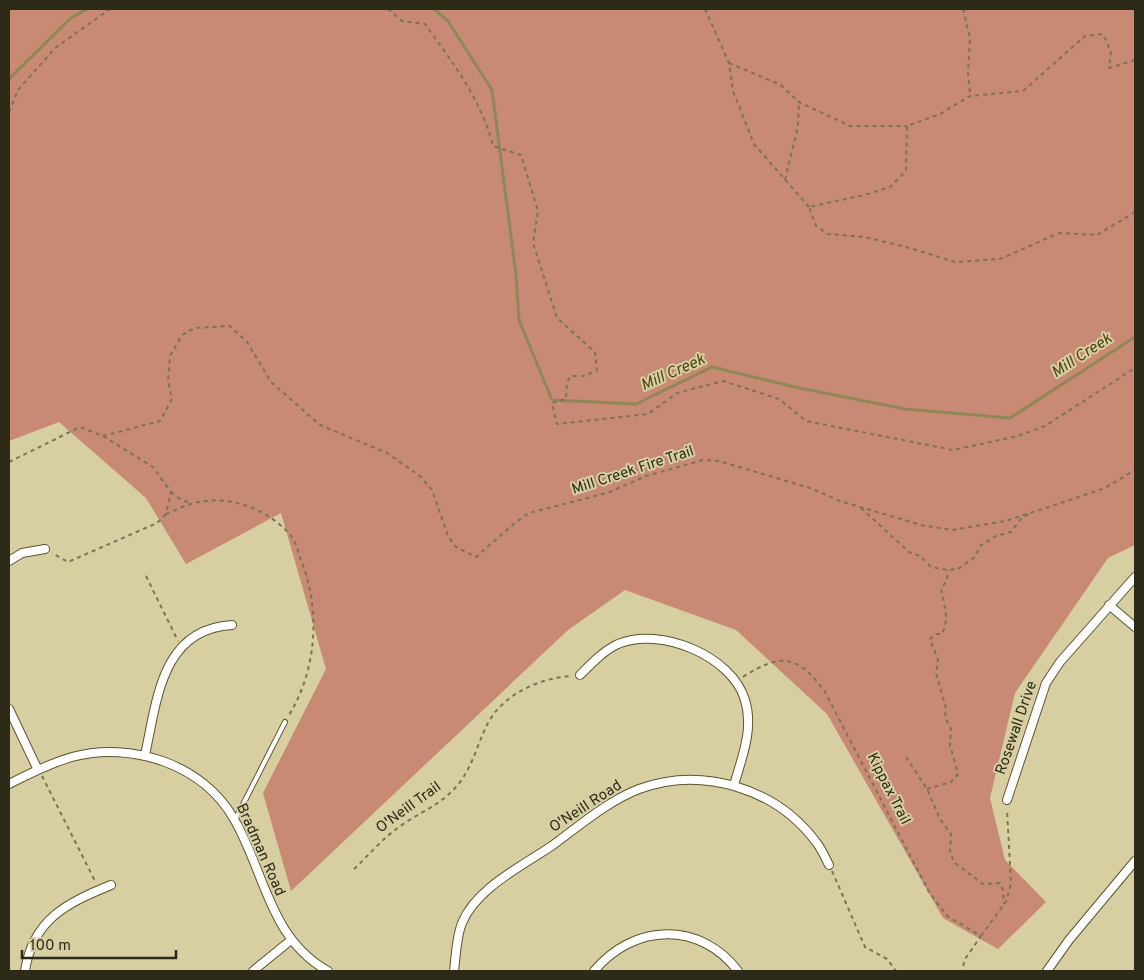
<svg xmlns="http://www.w3.org/2000/svg" width="1144" height="980" font-family="Overpass,sans-serif">
<style>
.forest{fill:#c88975}
.lines{fill:none;stroke-linecap:round;stroke-linejoin:round}
.stream{stroke:#908756;stroke-width:3}
.service-casing{stroke:#5c542c;stroke-width:6}
.minor-casing{stroke:#5c542c;stroke-width:10}
.path{stroke:#7a7456;stroke-width:2;stroke-dasharray:4 4;stroke-linecap:butt}
.service{stroke:#fff;stroke-width:4}
.minor{stroke:#fff;stroke-width:8}
.labels{text-anchor:middle;dominant-baseline:central;stroke-width:4;stroke-linejoin:round;paint-order:stroke}
.street-label{font-size:15px;fill:#2d2a18;stroke:#d7cea2}
.water-label{font-size:16px;font-style:italic;fill:#4f4514;stroke:#d7cea2}
</style>
<rect width="100%" height="100%" fill="#d7cea2"/>
<path class="forest" d="M9,9H1135V545L1108,558L1015,693L990,798L1005,860L1046,902L998,949L943,918L827,714L736,630L625,590L568,630L291,891L263,793L326,669L281,513L186,564L146,498L59,422L9,441Z"/>
<g class="lines">
<path class="stream" d="M434,9L448,21L492,90L516,275L519,320L552,400L636,404L712,367L799,388L905,409L1010,418L1135,337
M9,79L71,18L87,9"/>
<g class="service-casing">
<path id="service" d="M235,820L285,722"/>
</g>
<g class="minor-casing">
<path id="minor" d="M9,561L22,553L45,549
M1109,605L1135,627
M580,675C591,664 603,651 618,644C660,626 732,656 745,700C754,729 742,757 734,785
M9,709L38,770
M145,755C157,701 161,629 232,625
M9,784C29,774 50,763 72,757C131,741 203,764 234,819C265,872 269,938 328,971
M1007,800L1046,683L1060,662L1135,577
M25,971C33,919 67,903 111,885
M253,971L291,940
M454,971C456,956 456,938 462,923C476,888 524,865 553,845C580,825 608,801 639,789C702,766 776,788 816,842C821,848 825,857 829,865
M594,971C634,923 700,921 738,971
M1047,971L1069,940L1135,861"/>
</g>
<path class="path" d="M388,9L402,21L425,24C453,63 481,99 493,146L521,155L538,211L533,243L557,318L595,352L597,370L585,376H571L567,382L566,399L552,403L557,424L648,414L677,393L723,381L779,399L806,421L953,450L1018,436L1045,426L1135,368
M705,9L729,63L733,91L754,144L809,207
M963,9L970,38L968,73L970,95
M1135,60L1109,68L1111,52L1103,34L1085,36L1023,91L970,96L940,114L907,126L906,171L890,187L864,195L809,207L816,226L828,234L865,237L910,248L955,262L1000,259L1059,233L1097,235L1135,212
M729,63L781,85L799,102L850,126H907
M9,112L18,90L55,48L110,9
M785,180L798,126L799,102
M103,436L160,421L172,399L168,381L170,356L182,335L194,328L230,326L247,342L271,382L320,425L387,453L420,476L432,490L448,536L456,547L476,557L516,522L529,513L607,493L646,476L703,460L719,461L810,488L840,501L921,525L952,530L1005,521L1058,504L1105,488L1135,470
M9,462L80,427L103,436L153,467L171,492L166,514L157,523L68,562L52,553
M171,492L180,499L190,503
M861,508L909,552L920,556L931,567L948,570L958,569L975,557L980,546L996,536L1011,532L1020,520L1029,514
M166,514C174,511 183,506 191,504C226,493 268,508 291,536C296,542 298,552 301,560C321,611 317,670 288,717
M146,576L178,641
M743,677C780,653 798,654 825,692L929,892L947,916L981,936L965,959L962,971
M906,757L927,789L940,819L951,834L950,853L955,863L983,884L1000,883L1003,890L1004,904
M42,776L95,881
M927,789L951,782L958,774L950,745L951,729L945,717L946,708L936,673L938,660L930,639L936,634H942C950,618 944,605 941,589L947,580L948,570
M354,869C369,855 382,839 399,827C418,813 439,806 455,788C471,771 476,748 486,727C500,696 538,678 571,676
M832,871L865,947L887,959L896,971
M981,936L1007,900L1011,883L1007,810"/>
<use href="#service" class="service"/>
<use href="#minor" class="minor"/>
</g>
<g class="labels">
<g class="street-label">
<text transform="translate(633 471) rotate(-18)">Mill Creek Fire Trail</text>
<text transform="translate(1017 728) rotate(-71)">Rosewall Drive</text>
<text transform="translate(888 789) rotate(63)">Kippax Trail</text>
<text transform="translate(586 807) rotate(-33)">O'Neill Road</text>
<text transform="translate(409 808) rotate(-36)">O'Neill Trail</text>
<text transform="translate(260 850) rotate(66)">Bradman Road</text>
</g>
<g class="water-label">
<text transform="translate(1082 356) rotate(-33)">Mill Creek</text>
<text transform="translate(673 373) rotate(-24)">Mill Creek</text>
</g>
</g>
<rect width="1144" height="980" fill="none" stroke="#2d2a18" stroke-width="20"/>
<path d="M22 950v8h154v-8" fill="none" stroke="#2d2a18" stroke-width="2.5"/>
<text x="30" y="950" font-size="15" fill="#2d2a18" stroke="#d7cea2" stroke-width="4" paint-order="stroke">100 m</text>
</svg>
